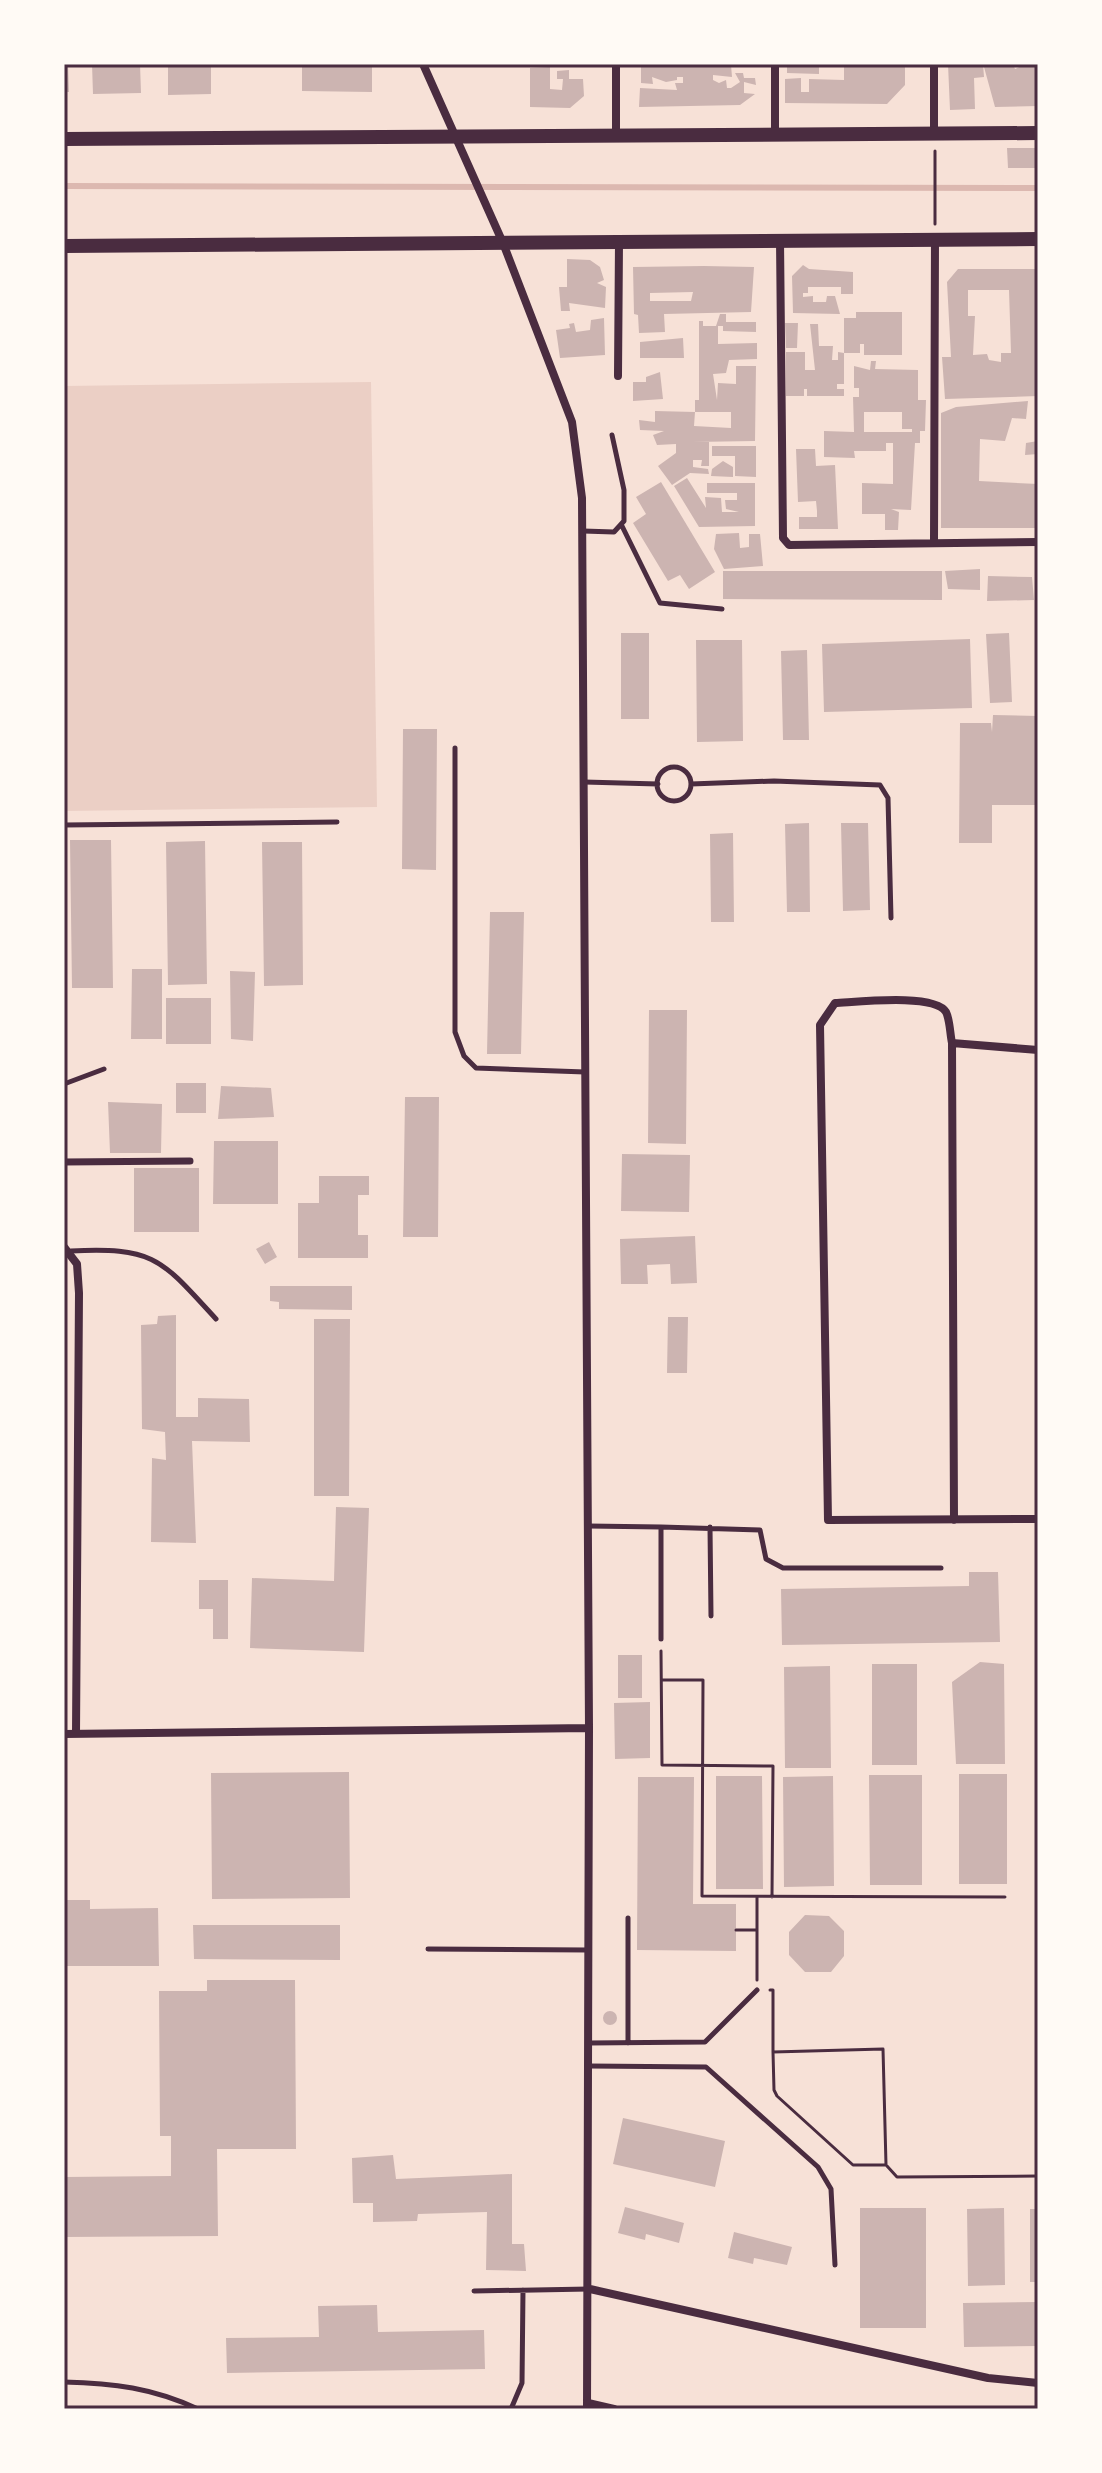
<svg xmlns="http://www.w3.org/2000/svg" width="1102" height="2473" font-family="Helvetica,sans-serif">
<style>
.green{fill:#ebcfc5}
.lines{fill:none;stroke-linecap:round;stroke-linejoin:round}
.stream{stroke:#dcb8b0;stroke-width:6}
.building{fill:#ccb4b1;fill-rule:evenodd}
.path{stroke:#4a2c40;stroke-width:3}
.service{stroke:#4a2c40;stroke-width:5}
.pedestrian{stroke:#4a2c40;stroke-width:7}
.minor{stroke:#4a2c40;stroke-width:8}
.secondary{stroke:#4a2c40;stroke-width:14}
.neatline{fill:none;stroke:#4a2c40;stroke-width:3}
</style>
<rect width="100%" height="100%" fill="#f7e1d7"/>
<path class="green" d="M371,382L377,807L64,811V386Z"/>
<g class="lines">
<path class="stream" d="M64,186L1038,188"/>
</g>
<path class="building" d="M64,64H68L69,92H64Z
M92,64H140L141,93L93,94Z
M168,64H211V94L168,95Z
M302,64H372V92L302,91Z
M548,64H559L550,67V89L562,90L563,79H557V71L569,70V79H583L584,96L570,108L530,107V68L548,67Z
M641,64L731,65L732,77L713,75V80L719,83L726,80L727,88H731L740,82L735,73H743L744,78H755L756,85L744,82V93L755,94L740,105L639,107L640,88L677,90L675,83H683V77H677V80L666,82L652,77L653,84L641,83Z
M787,64H819V74L787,73Z
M844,64H905V85L887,104L785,103V79L801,78V92H809V79L844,80Z
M948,64H983L984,77L974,78L975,109L950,110Z
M994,64H1013L1015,69L1026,64H1038V106L995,107L984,67Z
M1007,148H1038V168H1008Z
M567,259L590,260L600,267L604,280L597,283L606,287L605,308L569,303L570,311H561L559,287H567Z
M803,265L809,269L853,272V294H841V287H808V293H803V297L813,296V302H826L827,296H835L840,314L793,313L792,276Z
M704,266L754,267L751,312L664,314L665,332L639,333L638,315L634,314L633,267ZM693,292L691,301H650V293Z
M958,269H1038V396L945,399L942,357H951L947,282ZM968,290H1009L1011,353H1001V362L989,360L987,354L973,355L975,316H968Z
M856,312H902V355H864V344H860V353H844V384H837V389H844V396H807V389H804V396H786V352H805V370H815L810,324H818L819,346H833L832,360H838V352L844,353V318H856Z
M720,314H726V322H756V332L723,331V326H716Z
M604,318L605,355L560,358L556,330L570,328L569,324L574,323L576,332L590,330L591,320Z
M699,321H703V326H718V344L757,343V359L729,360L726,373L713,374L717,400L718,383L736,384V366H756L755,441L693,442H709V466H701L702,460H693V467L708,469L709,474L690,473L672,485L658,466L676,453V444L657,445L653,435L664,431L640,430L639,420L655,422V411L695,412L694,426L731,428V412H695V400H699Z
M785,323H798L797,348H786Z
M683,338L684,358H640V342Z
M871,361H876L875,369L918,370V400H926L925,431H920V443H915L911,510L891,509L899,512L898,530H885V514H862V483L893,484V443H886V451H854L855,458L824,457V431L854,432L853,397H859V388H854V366L870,370ZM864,412H902V429H912V432H864Z
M660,372L663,399L633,401V382H646V377Z
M1028,401L1026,419L1012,418L1005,441L980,439L979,481L1038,484V528H941V413L956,407Z
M1038,441V454L1025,455L1026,443Z
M712,446H756V477L735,476V456H712Z
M796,449H815L816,466L835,465L838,529H799V517H817V511L816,501L798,502Z
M723,461L733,467V477L711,476L712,469Z
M687,478L706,508L705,497L721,498L722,512H739L726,509L725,500H737V493H707V483H755V526L699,527L674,486Z
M661,482L715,572L689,589L680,575L668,581L633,523L646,514L636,497Z
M739,533L740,548L749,547V534H760L763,566L724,569L714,549L716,534Z
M980,569V590L948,589L945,571Z
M723,571H942V600L723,599Z
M988,576L1032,577L1034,600L987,601Z
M621,633H649V719H621Z
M1009,633L1012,702L990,703L986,634Z
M970,639L972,708L824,712L822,644Z
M696,640H742L743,741L697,742Z
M807,650L809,740H783L781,651Z
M993,715L1038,716V805H992V843H959L960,723H991L992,732Z
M403,729H437L436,870L402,869Z
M809,823L810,912H787L785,824Z
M841,823H868L870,910L843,911Z
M733,833L734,922H711L710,834Z
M70,840H111L113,988H72Z
M205,841L207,984L168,985L166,842Z
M262,842H302L303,985L264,986Z
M490,912H524L521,1054H487Z
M132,969H162V1039H131Z
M230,971L255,972L253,1041L231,1039Z
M166,998H211V1044H166Z
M649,1010H687L686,1144L648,1143Z
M176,1083H206V1113H176Z
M221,1086L271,1088L274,1117L218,1119Z
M405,1097H439L438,1237H403Z
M108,1102L162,1104L161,1153H110Z
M214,1141H278V1204H213Z
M622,1154L690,1155L689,1212L621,1211Z
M134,1168H199V1232H134Z
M319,1176H369V1195H358V1235H368V1258H298V1203H319Z
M695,1236L697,1283L671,1284L670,1264L647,1265L648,1284H621L620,1239Z
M269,1242L277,1257L265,1264L256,1249Z
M270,1286H352V1310L279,1309V1302L270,1301Z
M176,1315V1417H198V1398L249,1399L250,1442L192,1441L196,1543L151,1542L152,1458L166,1460L165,1432L142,1429L141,1325L157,1324L158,1316Z
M668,1317H688L687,1373H667Z
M314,1319H350L349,1496H314Z
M336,1507L369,1508L364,1652L250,1648L252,1578L334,1581Z
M969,1572H998L1000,1642L782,1645L781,1589L969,1586Z
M199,1580H228V1639H213V1609H199Z
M618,1655H642V1698H618Z
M980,1662L1004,1664L1005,1764H956L952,1682Z
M872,1664H917V1765H872Z
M830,1666L831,1768H785L784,1667Z
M650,1702V1758L615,1759L614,1703Z
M349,1772L350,1898L212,1899L211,1773Z
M959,1774H1007V1884H959Z
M869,1775H922V1885H870Z
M716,1776H762L763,1889H716Z
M833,1776L834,1886L784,1887L783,1777Z
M638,1777H694L693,1904H736V1951L637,1950Z
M64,1900H90V1909L158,1908L159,1966H64Z
M805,1915L829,1916L844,1931V1956L831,1972H805L789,1955V1932Z
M193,1925H340V1960L194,1959Z
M207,1980H295L296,2149H217L218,2236L64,2237V2177L171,2176V2136H160L159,1991H207Z
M603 2018a7 7 0 1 1 14 0a7 7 0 1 1-14 0Z
M623,2118L725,2141L715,2187L613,2164Z
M393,2155L396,2179L512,2174V2244H524L526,2271L486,2270L487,2212L418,2214L417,2221L373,2222V2203H353L352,2158Z
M625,2207L684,2223L679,2243L646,2234L645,2240L618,2233Z
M860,2208H926V2328H860Z
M1004,2208L1005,2285L968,2286L967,2209Z
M1030,2209H1038V2282H1030Z
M734,2232L792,2247L787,2265L754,2258L753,2264L728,2258Z
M1038,2302V2346L964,2347L963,2303Z
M377,2305L378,2332L484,2330L485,2369L227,2373L226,2338L319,2337L318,2306Z"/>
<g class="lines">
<path class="path" d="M935,151V224
M661,1651L662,1765L773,1766L772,1897
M662,1680H703L702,1896L1005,1897
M736,1930H756
M757,1980V1897
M770,1990H773V2052
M883,2049L886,2165H853L777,2096L774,2090L773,2052Z
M887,2166L897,2177L1038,2176"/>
<path class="service" d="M622,526L660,603L722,609
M583,531L614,532L624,521V490L612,435
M455,748V1032L464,1056L476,1068L585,1072
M657 784a17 17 0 1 1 34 0a17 17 0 1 1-34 0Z
M584,782L658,784
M691,784L774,781L880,785L888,798L891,918
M64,825L337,822
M64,1084L104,1069
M71,1251C155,1247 161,1259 216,1319
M588,1526L661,1527V1639
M661,1527L760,1530L766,1559L783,1568H941
M710,1527L711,1616
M628,1918V2043
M428,1949L588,1950
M589,2043L705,2042L757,1990
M589,2066L706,2067L818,2167L831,2189L835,2265
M474,2291L589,2289
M64,2382C113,2383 153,2388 198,2409
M511,2409L522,2383L523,2290"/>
<path class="pedestrian" d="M64,1162L190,1161"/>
<path class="minor" d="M423,64L503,243L572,422L582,498L589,1728L587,2409
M616,64V136
M934,64V133
M775,134V64
M780,240L783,538L789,545L1038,542
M618,376L619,242
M934,543L935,239
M952,1043L1038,1050
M64,1247L77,1264L79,1293L76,1734
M954,1520L952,1043C950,1034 950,1020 946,1012C935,993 857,1002 835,1003L820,1025L828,1520L1038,1519
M64,1734L589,1728
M590,2289L988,2378L1038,2383
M588,2403L614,2409"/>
<path class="secondary" d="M64,139L1038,133
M64,246L1038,239"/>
</g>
<rect width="1102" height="2473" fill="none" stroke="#fffaf5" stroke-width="132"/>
<rect x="66" y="66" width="970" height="2341" class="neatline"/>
</svg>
